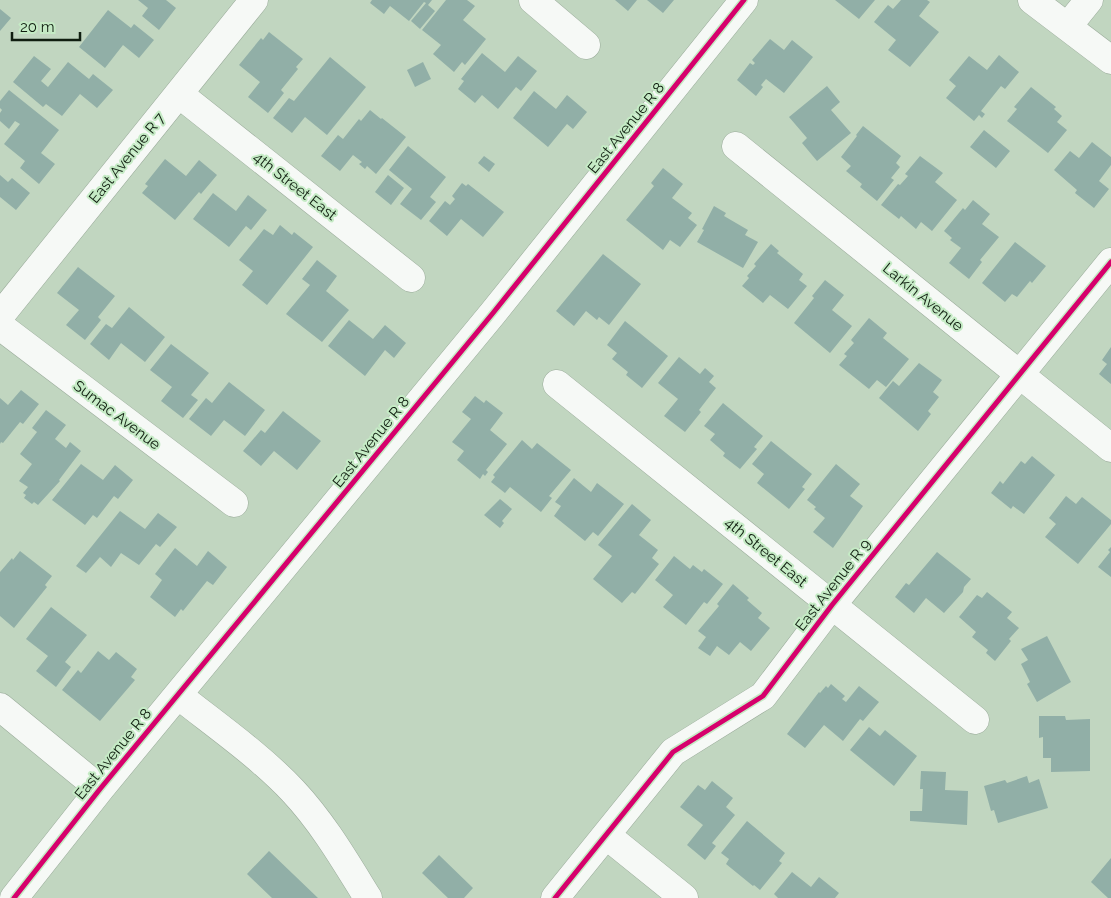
<svg xmlns="http://www.w3.org/2000/svg" width="1111" height="898" font-family="Raleway,sans-serif">
<style>
.building{fill:#91afa7}
.lines{fill:none;stroke-linecap:round;stroke-linejoin:round}
.minor-casing{stroke:#9aab9a;stroke-width:29}
.minor{stroke:#f6f9f6;stroke-width:28}
.cycleway-casing{stroke:#c5ebc5;stroke-width:8}
.cycleway{stroke:#d6006c;stroke-width:5}
.labels{text-anchor:middle;dominant-baseline:central;stroke-width:4;stroke-linejoin:round;paint-order:stroke}
.street-label{font-size:15px;fill:#101e10;stroke:#c5ebc5}
</style>
<rect width="100%" height="100%" fill="#c1d6c0"/>
<path class="building" d="M138,0H166L176,8L159,30L142,16L148,8Z
M372,0H432L428,5L435,11L420,29L411,21L426,3L424,2L409,21L390,6L384,14L370,3Z
M446,0H467L475,6L463,20L486,39L465,65L462,62L454,72L433,54L441,45L422,30Z
M615,0H637L628,11Z
M647,0H674L663,13Z
M835,0H875L859,19Z
M901,0H927L930,2L919,16L939,32L910,67L888,50L896,40L874,22L888,5L893,9Z
M0,9L11,18L0,31Z
M108,10L131,28L134,24L154,40L139,58L123,45L105,68L79,47Z
M269,32L303,59L296,67L298,69L281,90L284,93L268,113L248,97L260,82L239,65L261,38L263,40Z
M770,39L784,50L792,40L813,57L784,93L766,79L761,85L763,87L756,96L737,80L750,63L753,65L755,63L752,60Z
M482,53L505,72L518,56L537,71L521,91L516,87L498,109L482,95L475,103L458,89L464,81L461,79Z
M999,55L1019,72L1005,89L1001,86L981,111L985,114L982,118L979,115L974,121L946,98L956,86L949,80L969,56L987,70Z
M34,56L51,69L41,81L48,87L68,62L89,79L93,74L113,90L97,108L80,94L62,116L46,104L43,107L13,82Z
M330,57L366,87L327,135L305,117L292,133L273,118L289,98L294,101Z
M423,62L431,79L415,87L407,70Z
M827,86L840,102L831,110L851,133L817,161L802,143L807,138L789,117Z
M1031,87L1056,107L1054,109L1062,116L1057,122L1067,130L1048,153L1007,121L1017,109L1014,107Z
M9,90L59,130L41,153L55,164L39,184L20,168L25,161L4,144L20,124L15,121L9,129L0,121V113L2,110L0,108V101Z
M534,91L556,109L567,95L587,112L573,129L567,124L548,147L513,118Z
M370,110L381,119L382,118L406,137L376,174L367,166L365,169L359,164L362,162L353,155L340,171L321,156L338,135L343,139L359,119L361,121Z
M863,126L901,156L896,163L900,167L891,178L894,180L877,201L860,187L862,184L846,171L851,166L841,157L857,136L856,135Z
M984,130L1010,151L996,168L970,147Z
M1092,142L1111,157V165L1099,181L1109,189L1094,208L1075,193L1077,190L1054,170L1070,151L1079,158Z
M408,146L446,177L430,197L436,202L421,220L400,204L412,189L389,170Z
M484,156L495,164L489,172L478,163Z
M920,156L943,173L935,182L957,200L932,231L921,222L916,229L901,216L899,219L881,205L898,184L900,185L908,176L905,174Z
M165,159L186,176L199,160L217,175L201,194L199,192L175,220L142,193L148,186L145,184Z
M663,168L683,184L672,198L692,213L688,218L697,225L680,247L670,240L663,250L626,220L654,186L651,183Z
M0,175L8,182L12,178L30,193L16,210L0,197Z
M388,175L404,188L391,205L375,192Z
M462,183L466,186L468,184L504,212L483,237L461,219L447,236L429,221L445,201L450,205L455,199L452,196Z
M213,193L236,211L248,195L267,210L251,230L246,226L229,247L193,219Z
M973,200L990,214L982,224L999,237L980,260L982,262L969,279L949,263L961,248L950,240L952,238L944,231L963,208L965,210Z
M714,206L726,213L724,216L748,230L745,235L758,242L743,268L697,242L704,230L702,229Z
M280,225L292,235L294,232L313,247L267,305L242,285L253,271L239,260L264,229L273,235Z
M1015,242L1046,266L1032,283L1030,281L1017,297L1012,294L1005,302L982,283Z
M771,244L779,251L777,253L803,274L799,280L807,286L788,309L770,295L763,303L742,286L749,278L747,276L756,266L754,264Z
M603,254L641,284L609,325L599,317L597,320L586,311L574,326L556,311Z
M317,260L337,276L326,291L349,310L322,342L286,314L310,285L302,279Z
M78,267L115,296L98,317L101,320L85,340L66,325L79,310L57,293Z
M825,280L844,295L832,310L852,326L830,353L794,323L814,298L812,296Z
M129,307L165,337L145,362L121,343L109,360L90,344L106,324L112,328Z
M869,318L887,333L883,338L909,359L886,387L877,380L869,389L839,365L847,356L844,354L854,343L851,340Z
M349,320L373,339L385,325L406,343L394,358L385,350L365,376L328,346Z
M625,321L668,356L642,388L626,375L628,372L612,359L617,353L607,345Z
M171,344L209,373L191,395L198,400L183,418L161,401L172,387L150,370Z
M1111,347V384L1099,374L1107,364L1102,360Z
M679,357L700,374L705,368L714,376L709,382L716,388L699,410L701,412L685,432L664,416L678,399L658,383Z
M919,363L942,380L933,392L939,397L928,411L931,414L918,431L879,398L893,381L899,386Z
M229,382L265,410L245,436L224,420L211,436L189,419L206,398L212,403Z
M21,390L39,404L23,424L20,422L3,443L1,442L0,444V398L8,405Z
M475,396L484,403L486,400L503,413L490,430L507,444L486,470L488,472L485,476L483,474L480,479L457,460L464,451L452,442L471,419L462,412Z
M723,403L763,436L754,447L757,449L740,469L723,456L725,453L710,440L715,434L704,426Z
M46,410L66,425L55,439L66,448L70,442L81,451L59,480L60,481L38,505L34,502L32,504L24,498L26,495L23,493L28,487L19,481L32,464L20,454L37,432L32,428Z
M283,411L321,441L297,470L274,451L261,466L243,451L261,430L265,433Z
M522,440L532,449L537,443L571,470L549,496L552,498L541,512L510,487L505,493L491,482L495,477L493,475Z
M771,441L812,474L802,487L805,489L789,509L757,483L764,474L752,464Z
M1032,456L1055,475L1024,514L1013,506L1011,509L991,493L1000,481L1003,484L1021,461L1025,464Z
M81,464L103,480L115,465L133,480L118,499L114,496L97,518L93,515L85,525L52,500Z
M836,464L860,484L850,496L863,506L833,548L813,532L825,518L814,509L816,507L807,500Z
M574,478L591,492L597,483L624,504L598,536L593,532L585,541L554,516L561,506L555,502Z
M1066,496L1076,504L1082,497L1111,520V524L1078,564L1045,537L1056,524L1049,518Z
M500,499L512,509L502,521L504,523L500,528L484,515Z
M632,504L651,520L639,535L658,550L652,558L659,564L635,594L632,592L622,603L593,579L612,556L598,545Z
M120,511L145,529L158,513L177,527L160,547L156,544L139,565L121,553L111,567L100,557L86,573L76,566Z
M1111,547V577L1098,567L1110,552L1108,550Z
M175,548L197,566L208,551L227,567L213,585L207,581L183,611L181,609L175,617L150,597L162,580L155,574Z
M20,551L52,576L45,585L47,587L14,628L0,616V572L12,558L13,560Z
M937,552L971,579L964,587L963,592L944,613L926,598L914,613L895,597L906,583L909,585Z
M674,556L690,569L693,565L702,572L704,569L723,584L707,604L704,602L686,625L663,607L673,595L655,580Z
M733,584L749,598L747,600L762,613L758,618L770,628L751,651L740,642L729,655L717,646L710,656L698,648L706,637L698,631L719,606L717,604Z
M987,592L1012,612L1007,618L1019,628L1009,639L1011,641L995,661L986,653L988,650L972,637L976,632L959,617L977,595L982,598Z
M51,607L87,635L65,662L71,667L56,687L36,671L48,656L26,639Z
M1047,636L1071,682L1037,702L1027,684L1030,682L1021,664L1028,660L1021,649Z
M98,651L109,660L116,652L137,669L131,677L135,680L100,721L62,690L78,670L81,673Z
M831,684L845,696L842,699L846,702L859,686L879,702L863,721L860,719L843,741L824,725L805,748L787,734L819,692L820,693L826,686L828,688Z
M1039,716H1065L1066,720L1090,719V771L1051,772V758H1043V737L1039,738Z
M869,727L880,736L885,730L917,756L894,786L850,750Z
M921,771L946,772L945,790L968,791L967,825L910,821V811H922L923,789H920Z
M1027,776L1029,783L1039,779L1048,808L998,823L994,810L991,811L984,786L1005,780L1007,783Z
M712,781L733,798L726,807L735,815L712,843L716,846L705,860L687,845L703,825L680,807L698,785L705,790Z
M747,821L785,853L779,861L782,863L760,890L754,885L753,886L726,864L729,859L721,853Z
M269,851L318,898H272L247,874Z
M439,855L473,888L464,898H448L422,873Z
M1111,858V898H1108L1091,882Z
M792,872L811,887L819,877L839,893L835,898H778L774,894Z"/>
<g class="lines">
<g class="minor-casing">
<path id="minor" d="M533,0L586,45
M1032,0L1111,60
M1068,26L1089,0
M179,94L411,278
M736,146L1111,448
M0,316L254,0
M0,326L234,503
M557,384L975,720
M178,695C217,726 259,755 293,791C323,823 345,861 368,898
M0,707L100,789
M606,835L684,898
M14,898L100,789L493,313L744,0
M555,898L673,752L763,696L832,605L1111,262"/>
</g>
<use href="#minor" class="minor"/>
<g class="cycleway-casing">
<path id="cycleway" d="M14,898L100,789L493,313L744,0
M555,898L673,752L763,696L832,605L1111,262"/>
</g>
<use href="#cycleway" class="cycleway"/>
</g>
<g class="labels">
<g class="street-label">
<text transform="translate(626 128) rotate(-51)">East Avenue R 8</text>
<text transform="translate(127 158) rotate(-51)">East Avenue R 7</text>
<text transform="translate(295 186) rotate(38)">4th Street East</text>
<text transform="translate(923 297) rotate(39)">Larkin Avenue</text>
<text transform="translate(117 415) rotate(37)">Sumac Avenue</text>
<text transform="translate(371 442) rotate(-51)">East Avenue R 8</text>
<text transform="translate(766 552) rotate(39)">4th Street East</text>
<text transform="translate(833 585) rotate(-52)">East Avenue R 9</text>
<text transform="translate(113 754) rotate(-51)">East Avenue R 8</text>
</g>
</g>
<path d="M12 32v8h68v-8" fill="none" stroke="#101e10" stroke-width="2.5"/>
<text x="20" y="32" font-size="15" fill="#101e10" stroke="#c5ebc5" stroke-width="4" paint-order="stroke">20 m</text>
</svg>
